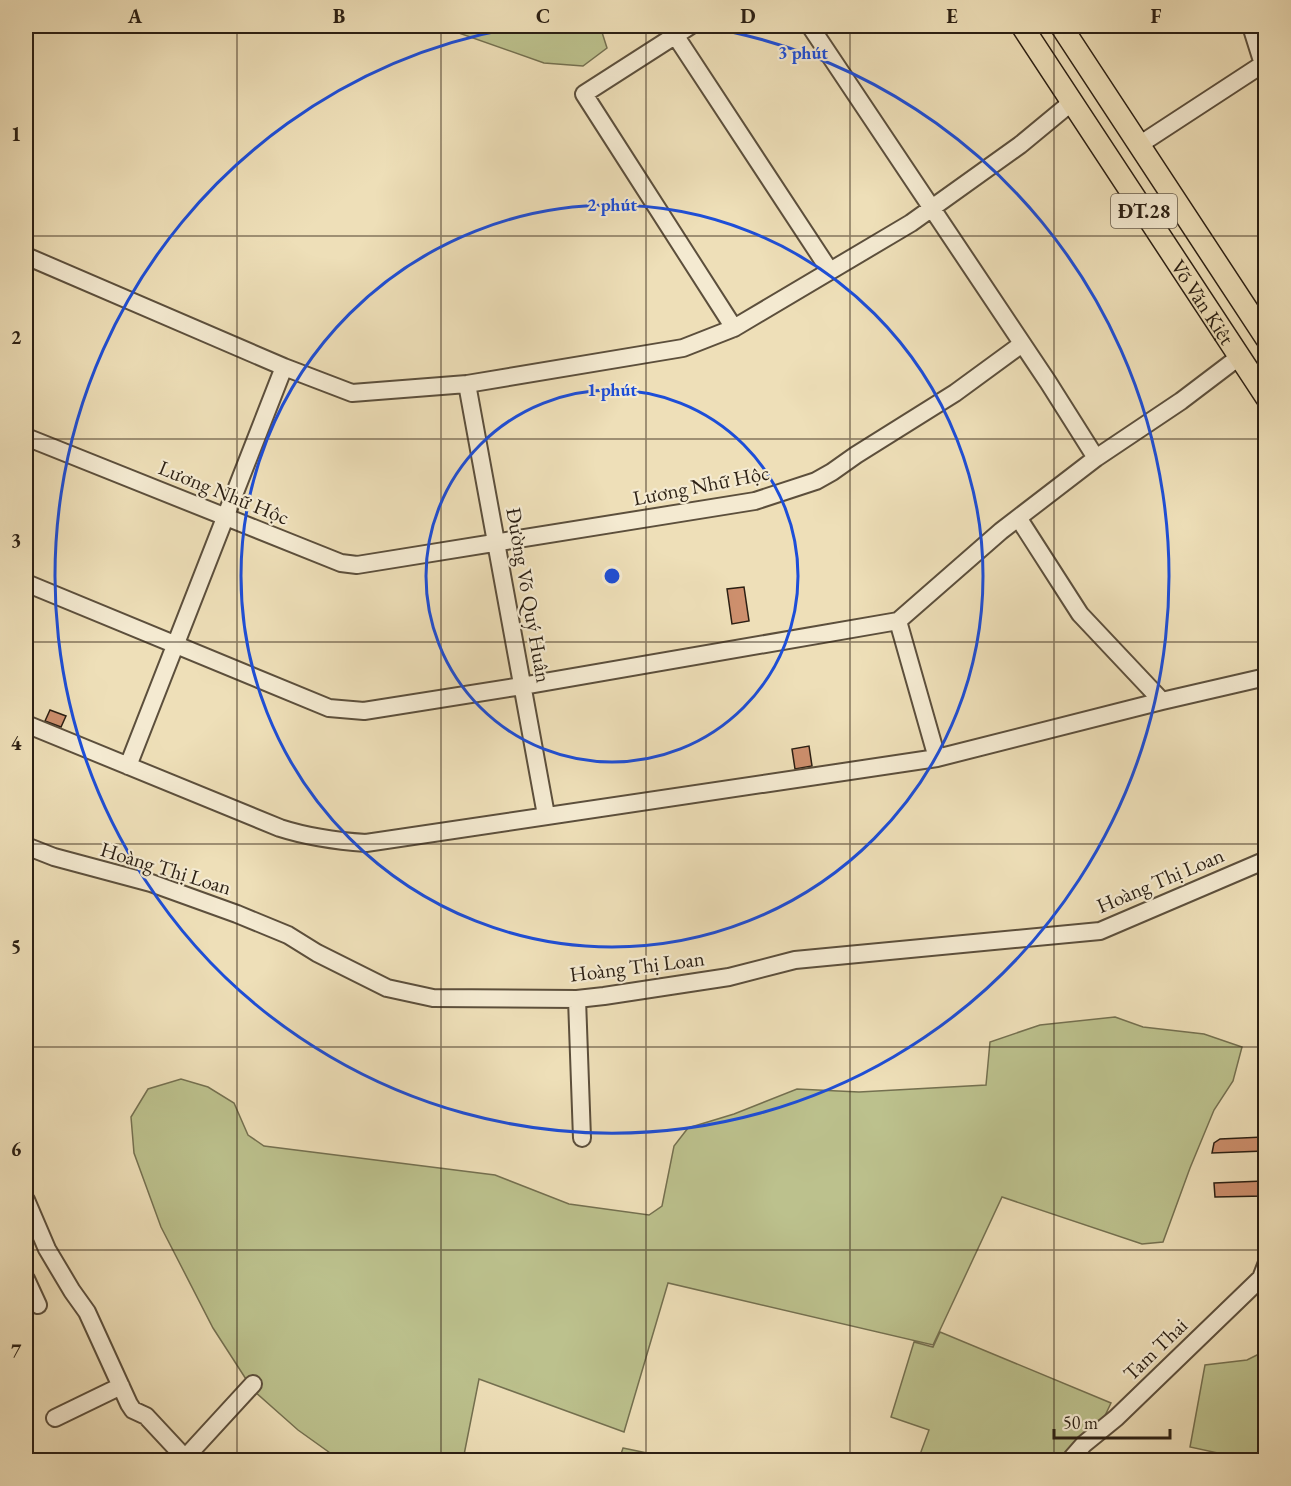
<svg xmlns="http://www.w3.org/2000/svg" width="1291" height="1486" font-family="'EB Garamond',serif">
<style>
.green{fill:#bcc18d;stroke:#747050;stroke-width:1.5}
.building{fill:#cd8f6d;stroke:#2b1f13;stroke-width:1.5}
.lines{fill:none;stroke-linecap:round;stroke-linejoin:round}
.minor-casing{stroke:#5c4f3c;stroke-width:20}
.major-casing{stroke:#2b1f13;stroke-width:24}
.minor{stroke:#f4ead1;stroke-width:16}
.major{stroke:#eedfb8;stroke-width:21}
.grid{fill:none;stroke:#2b1f13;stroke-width:1.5;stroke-opacity:0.55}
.ring{fill:none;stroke:#1d4ed8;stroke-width:3}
.labels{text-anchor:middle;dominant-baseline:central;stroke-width:4.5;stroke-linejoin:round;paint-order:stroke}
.shield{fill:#f4ead1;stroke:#675c4c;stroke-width:1.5}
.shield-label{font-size:20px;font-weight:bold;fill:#2b1f13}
.street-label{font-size:21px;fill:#2b1f13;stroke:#f4ead1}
.centre{fill:#1d4ed8;stroke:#f4ead1;stroke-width:3}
.ring-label{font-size:18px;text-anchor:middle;font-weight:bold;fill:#1d4ed8;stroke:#f4ead1;stroke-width:4.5;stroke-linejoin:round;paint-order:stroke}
.neatline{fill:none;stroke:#2b1f13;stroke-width:2}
.grid-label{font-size:20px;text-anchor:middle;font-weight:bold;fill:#2b1f13}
</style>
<rect width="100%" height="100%" fill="#eedfb8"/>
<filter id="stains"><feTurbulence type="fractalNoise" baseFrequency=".00333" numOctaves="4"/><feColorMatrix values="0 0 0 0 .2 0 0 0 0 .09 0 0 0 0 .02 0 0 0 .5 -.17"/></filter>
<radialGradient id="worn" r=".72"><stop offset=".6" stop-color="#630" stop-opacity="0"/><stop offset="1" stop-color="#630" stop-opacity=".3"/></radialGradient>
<path class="green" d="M439,26H600L607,48L583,66L544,63Z
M1115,1017L1143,1027L1204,1034L1242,1047L1233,1081L1214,1110L1190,1168L1163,1242L1142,1244L1002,1197L933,1345L668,1283L624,1432L479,1379L463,1460H340L298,1430L253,1390L213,1328L161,1227L134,1153L131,1117L148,1089L181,1079L208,1087L234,1103L248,1135L264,1146L495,1175L569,1204L649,1215L662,1206L674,1146L688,1128L734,1114L797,1089L859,1092L986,1085L990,1042L1040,1025Z
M940,1332L1111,1403L1102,1422L1062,1460H918L929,1430L891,1417L914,1342L933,1347Z
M1265,1351V1460H1250L1190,1447L1205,1365L1247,1360Z
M623,1448L681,1460H619Z"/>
<path class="building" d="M744,587L749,621L732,624L727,589Z
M50,710L66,716L61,727L45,721Z
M809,746L812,766L795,769L792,749Z
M1263,1137L1264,1151L1212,1153L1214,1143L1220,1139Z
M1263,1181L1264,1196L1215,1197L1214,1183Z"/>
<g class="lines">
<g class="minor-casing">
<path id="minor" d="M690,26L584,94L734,328
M810,26L1048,382L1096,458
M675,35L830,271
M1139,145L1263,64L1251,26
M26,256L284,367L352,393L467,384L683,348L734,328L911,223L1020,145L1072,102
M467,384L546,815
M26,437L341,563L357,565L755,501L816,481L832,472L856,455L955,393L1022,344
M1019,519L1080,614L1162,701
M26,583L329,708L364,711L522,686L898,621L1001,531L1096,458L1181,401L1239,357
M898,621L937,758
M26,724L280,828C308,837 336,841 366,843L937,758L1162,701L1266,677
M128,766L284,367
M26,846L54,857L151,883L237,914L288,935L317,953L387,988L433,998L577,999L604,996L729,977L795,960L1100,931L1266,860
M577,999L582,1138
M26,1200L47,1249L72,1291L87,1312L129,1404L133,1410L146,1416L187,1460
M26,1279L38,1305
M55,1418L121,1386
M185,1458L253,1384
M1070,1460L1084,1444L1116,1418L1261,1278L1266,1265"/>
</g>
<g class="major-casing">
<g id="major">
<path id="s1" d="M1022,26L1266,397"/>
<path d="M1061,26L1266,338"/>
</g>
</g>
<use href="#minor" class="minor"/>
<use href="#major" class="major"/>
</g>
<path class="grid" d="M237,26V1460M441,26V1460M646,26V1460M850,26V1460M1054,26V1460M26,236H1266M26,439H1266M26,642H1266M26,844H1266M26,1047H1266M26,1250H1266"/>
<g class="ring">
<circle cx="612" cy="576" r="186"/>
<circle cx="612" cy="576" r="371"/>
<path d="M699 26A557 557 0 1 1 525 26"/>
</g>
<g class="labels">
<rect class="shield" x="1111" y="194" width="66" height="34" rx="4.5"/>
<g class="shield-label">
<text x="1144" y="211">ĐT.28</text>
</g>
<g class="street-label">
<text stroke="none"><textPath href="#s1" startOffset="330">Võ Văn Kiệt</textPath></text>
<text transform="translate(701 485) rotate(-11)">Lương Nhữ Hộc</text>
<text transform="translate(224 492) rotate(22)">Lương Nhữ Hộc</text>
<text transform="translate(529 595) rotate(80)">Đường Võ Quý Huân</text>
<text transform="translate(166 868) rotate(17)">Hoàng Thị Loan</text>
<text transform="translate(1160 880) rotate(-23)">Hoàng Thị Loan</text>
<text transform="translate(637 966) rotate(-7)">Hoàng Thị Loan</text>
<text transform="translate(1155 1349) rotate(-44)">Tam Thai</text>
</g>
</g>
<circle cx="612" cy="576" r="9" class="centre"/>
<g class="ring-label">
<text x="803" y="59">3 phút</text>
<text x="612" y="211">2 phút</text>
<text x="612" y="396">1 phút</text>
</g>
<rect width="1291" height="1486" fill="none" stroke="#eedfb8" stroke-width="66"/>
<path d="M1054 1429v9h116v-9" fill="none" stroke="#2b1f13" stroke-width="3"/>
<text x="1063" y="1429" font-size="18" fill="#2b1f13" stroke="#f4ead1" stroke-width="4.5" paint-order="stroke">50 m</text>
<rect x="33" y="33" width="1225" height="1420" class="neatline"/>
<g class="grid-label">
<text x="135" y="23">A</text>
<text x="339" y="23">B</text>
<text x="543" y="23">C</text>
<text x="748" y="23">D</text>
<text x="952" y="23">E</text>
<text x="1156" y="23">F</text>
<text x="16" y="141">1</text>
<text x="16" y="344">2</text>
<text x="16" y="547">3</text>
<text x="16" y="750">4</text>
<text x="16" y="953">5</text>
<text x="16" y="1156">6</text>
<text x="16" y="1358">7</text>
</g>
<rect width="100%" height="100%" filter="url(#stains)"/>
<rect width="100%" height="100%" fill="url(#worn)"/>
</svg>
